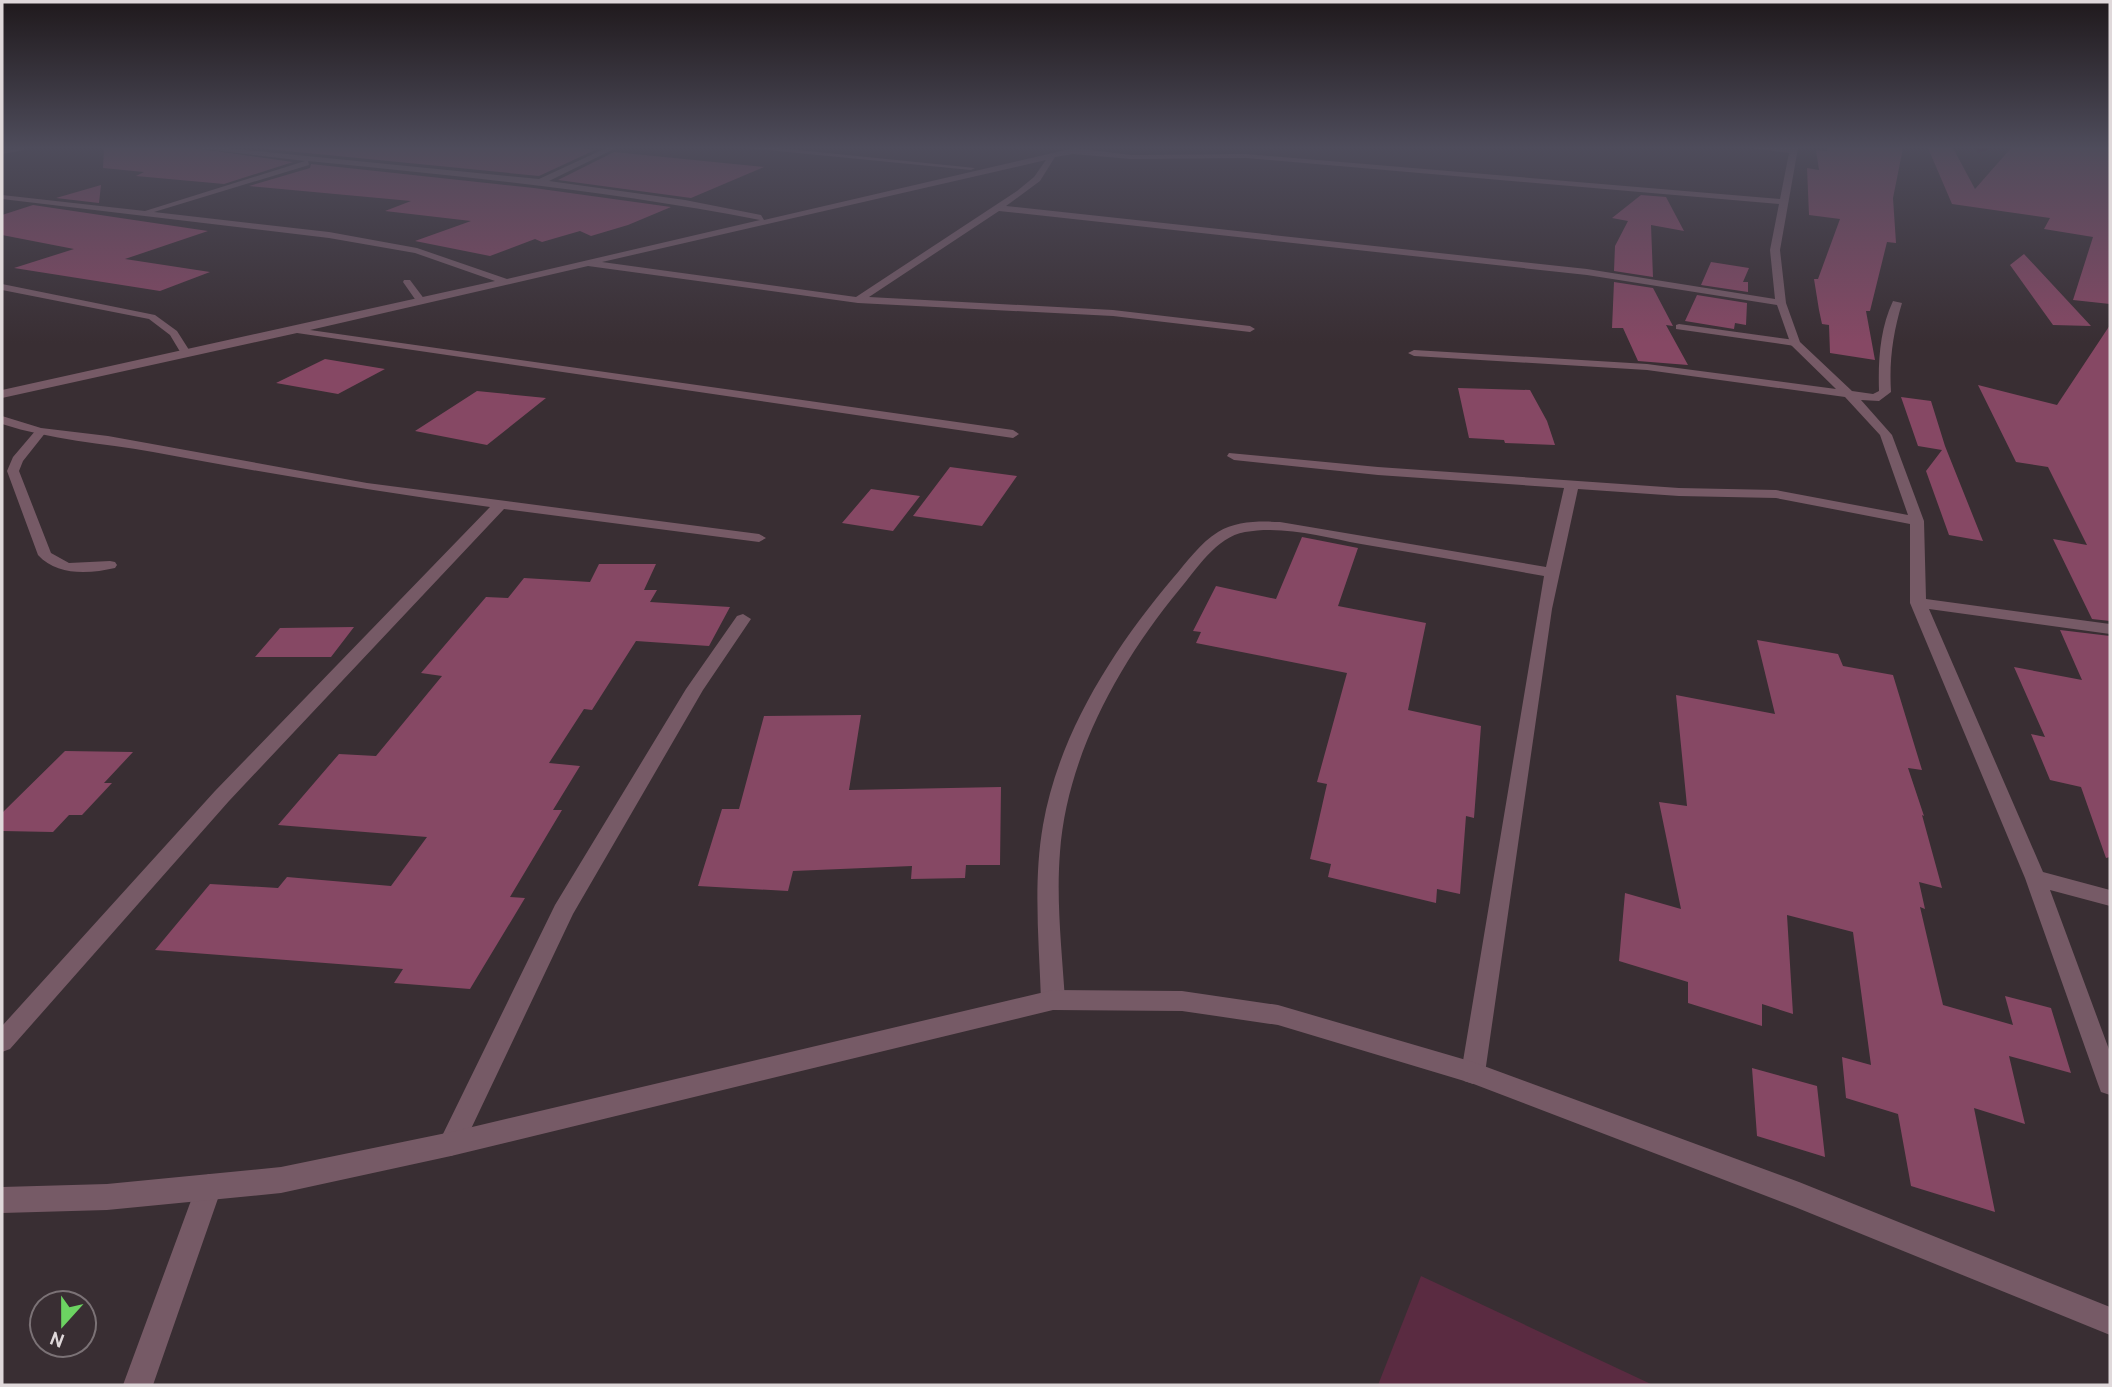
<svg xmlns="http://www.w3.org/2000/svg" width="2112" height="1387" font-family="Cabin,sans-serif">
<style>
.green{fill:#5a2b41}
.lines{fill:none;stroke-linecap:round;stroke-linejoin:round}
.stream{stroke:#33001c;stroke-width:5}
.building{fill:#864864}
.service{fill:#765a66;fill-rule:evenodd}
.minor{fill:#765a66;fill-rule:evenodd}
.tertiary{fill:#765a66;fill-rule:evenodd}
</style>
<rect width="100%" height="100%" fill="#392e33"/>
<path class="green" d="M1421,1276L1653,1385H1378Z"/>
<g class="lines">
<path class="stream" d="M1979,150L1986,148"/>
</g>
<path class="building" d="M104,148H194L293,162L224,184L136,176L144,172L103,168Z
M257,148H580L595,150L539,176Z
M1827,148H1903L1893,198L1896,243L1887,242L1870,311H1866L1875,360L1830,353L1829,325L1822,324L1819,310L1814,279H1818L1840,219L1809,215L1807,168L1819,170L1816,150L1827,151Z
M1928,148H1953L1975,189L2011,148H2110V304L2073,300L2093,237L2044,229L2050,218L1952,204Z
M614,152L764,167L691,198L558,180Z
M311,164L534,188L671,207L628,225L591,236L580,231L542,242L535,239L490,256L415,241L471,221L385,211L411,201L249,186L310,168Z
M101,185L99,203L56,198Z
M1641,195L1666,197L1684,231L1651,225L1653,277L1614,271L1615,246L1628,221L1612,218Z
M33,205L208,231L125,259L210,272L160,291L14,268L74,249L2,235V215Z
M2024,254L2091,326L2053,325L2010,265Z
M1711,262L1749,268L1743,282H1748V292L1701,285Z
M1614,282L1653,288L1673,326L1666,325L1688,365L1638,361L1623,328H1612Z
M1697,295L1747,303L1746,325L1735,323L1734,329L1685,321Z
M2110,325V621L2092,619L2053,539L2087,545L2048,467L2016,462L1978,385L2057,405Z
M325,359L385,369L338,394L276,383Z
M1458,388L1530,390L1547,421L1555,445L1505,443L1504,440L1469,438Z
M477,391L546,398L487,445L415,431Z
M1901,397L1931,401L1945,446L1983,541L1949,535L1926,471L1942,450L1918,446Z
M950,467L1017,476L982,526L913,516Z
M871,489L920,496L893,531L842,523Z
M1302,537L1358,548L1338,606L1426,623L1408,710L1481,726L1474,818L1466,816L1460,894L1437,889L1436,903L1328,877L1331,864L1310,859L1327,784L1317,782L1347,673L1196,643L1201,632L1193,631L1216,586L1276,599Z
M599,564H656L644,590H657L650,602L730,607L709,646L636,641L592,710L584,709L549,763L580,766L553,810H562L510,897L525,898L470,989L394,983L403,969L155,950L210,884L278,888L287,877L391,886L427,837L278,825L339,754L376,756L442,676L421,673L486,597L508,598L524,578L590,582Z
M354,627L331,657H255L280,628Z
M2060,630L2110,636V857L2106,858L2081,787L2050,780L2031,734L2045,737L2014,667L2082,680Z
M1757,640L1838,654L1843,666L1893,675L1922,770L1908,768L1924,816L1922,815L1942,888L1919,882L1925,909L1920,907L1943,1005L2013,1025L2005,996L2051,1008L2071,1073L2009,1056L2025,1124L1974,1108L1995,1212L1911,1186L1898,1114L1846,1098L1842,1057L1871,1065L1853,932L1787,915L1793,1014L1762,1004V1026L1688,1003V982L1619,961L1625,893L1681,909L1659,802L1687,806L1676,695L1775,714Z
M861,715L849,790L1001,787L1000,865H966L965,878L911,879L912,866L793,871L788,891L698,886L722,809H739L764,716Z
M65,751L133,752L104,783H112L82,815H69L53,832L2,831V813Z
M1752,1068L1817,1086L1825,1157L1757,1136Z"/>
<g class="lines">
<path class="service" d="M404,280H410L425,300L423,302H417L403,282Z
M2,284L155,315L177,331L191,353L182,355L170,335L149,319L2,290Z
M1679,324L1795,340L1800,343L1795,346L1676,329V325Z
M40,429L46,432L23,461L19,471L51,553L69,563L110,561L115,562L117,565L115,568C89,574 57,576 38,555L7,471L13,457L36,430Z"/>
<path class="minor" d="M24,148V150L2,154V150Z
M196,148H226L539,179L606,148H616L549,181L685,200L761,215L764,220L1074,148L1131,155L1246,154L1780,199L1789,153L1751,148H1798L1780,250L1786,303L1800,342L1852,391L1873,394L1879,391C1878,361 1880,328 1893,301L1902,303C1893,333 1889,361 1891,392L1879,401L1861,400L1892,435L1924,521L1926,599L2110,624V634L1929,609L2043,872L2110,890V906L2050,890L2110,1052V1095L2101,1092L2098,1084L2025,878L1910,603V524L1776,498L1679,496L1578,489L1552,609L1485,1073L1482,1081L1473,1084L1464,1081L1461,1073L1544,576C1483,565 1422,554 1361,544C1324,537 1283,525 1245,532C1216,537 1197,569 1179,590C1119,663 1067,756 1060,852C1056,901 1062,951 1065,1000L1061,1007L1053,1010L1045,1007L1041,1000C1039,942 1033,882 1043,825C1059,733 1114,648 1173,578C1187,562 1200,543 1218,532C1236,521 1259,521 1280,522L1546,567L1564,488L1378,475L1234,460L1227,456L1229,453L1378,467L1679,488L1776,490L1908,515L1880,435L1845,397L1647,370L1414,356L1408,353L1414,350L1647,364L1836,389L1791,345L1777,305L1587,275L999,211L869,297L1113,310L1250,326L1255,329L1250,332L1113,316L858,303L588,266L310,330L1013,430L1019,434L1013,438L297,333L2,398V390L495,281L415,253L329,238L2,199V195L145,211L305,161ZM1073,154L1131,159L1246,158L1779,204L1770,250L1775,299L1587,269L1006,206L1040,181L1055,157ZM1046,160L1034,177L1017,191L856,297L602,262ZM308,161C459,176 610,191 760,220L507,279L417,248L329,232L154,212L309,165Z
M746,148H778L975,168L971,170Z
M2,416L41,428L108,436L367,483L759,534L766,538L759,542L504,509L229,801L10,1049L2,1052V1026L215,791L490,507C377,492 265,473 153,452C102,443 51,440 2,424Z
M743,614L751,619L703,690L573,914L460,1152L451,1156L442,1152L438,1144L442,1136L555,905L686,689L737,616Z
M209,1174L218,1178L222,1187L153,1385H123L196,1187L200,1178Z"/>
<path class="tertiary" d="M1053,990L1182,991L1278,1005L1473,1062L1799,1182L2110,1307V1335L1795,1207L1471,1083L1278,1025L1182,1011L1053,1010L451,1156L281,1193L107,1210L2,1213V1187L107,1184L281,1167L451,1132Z"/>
</g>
<linearGradient id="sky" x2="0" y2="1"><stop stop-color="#1f191c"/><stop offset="0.43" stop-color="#4e4c5b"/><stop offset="1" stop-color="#4e4c5b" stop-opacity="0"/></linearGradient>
<rect width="2112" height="343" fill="url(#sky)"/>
<rect width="2112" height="1387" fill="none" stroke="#dfd8da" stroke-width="7"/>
<g transform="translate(63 1324) rotate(201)"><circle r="33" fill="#392e33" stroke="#7b7276" stroke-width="2"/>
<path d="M0-5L12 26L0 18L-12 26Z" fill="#6cd362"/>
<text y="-10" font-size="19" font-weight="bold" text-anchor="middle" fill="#dfd8da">N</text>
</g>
</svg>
